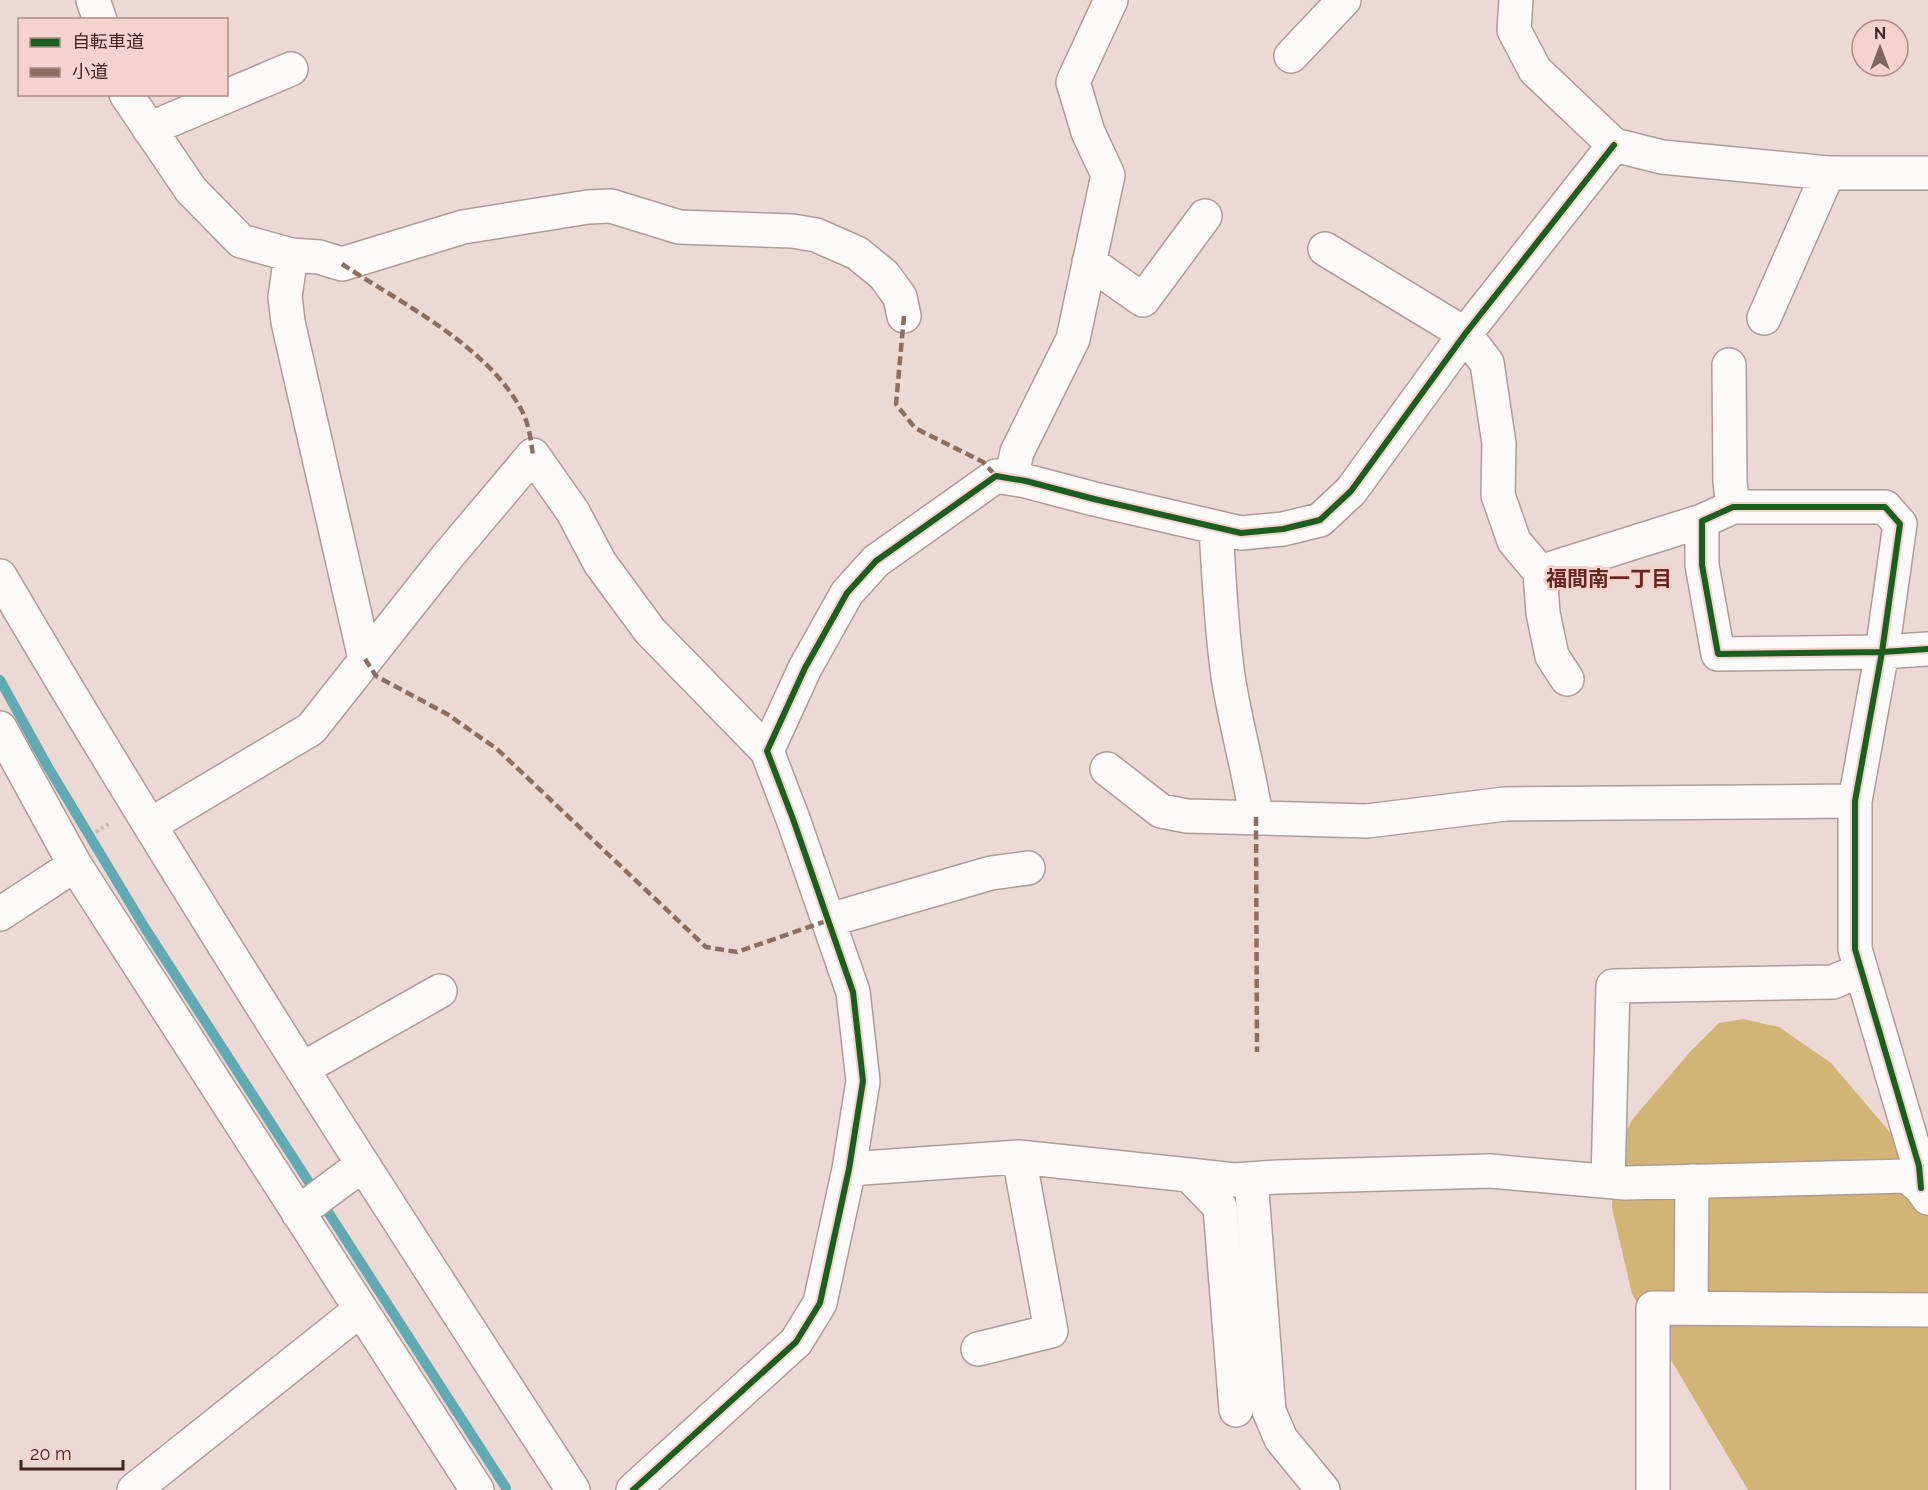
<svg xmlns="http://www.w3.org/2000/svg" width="1928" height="1490" font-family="Raleway,'Noto Sans JP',sans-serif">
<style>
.forest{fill:#d2b476}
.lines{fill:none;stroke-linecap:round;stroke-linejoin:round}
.stream{stroke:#62aab3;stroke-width:10}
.minor-casing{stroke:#b19b98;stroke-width:36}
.path{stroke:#c6bcbb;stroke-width:4;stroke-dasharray:3 3;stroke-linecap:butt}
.minor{stroke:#fcf9f9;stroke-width:33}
.quiet{stroke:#8d6e63;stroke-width:4.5;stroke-dasharray:9 4.5;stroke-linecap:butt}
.cycleway-casing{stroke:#f4d2ce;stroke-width:10}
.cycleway{stroke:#1b5e20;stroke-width:6}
.labels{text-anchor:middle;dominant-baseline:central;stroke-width:6;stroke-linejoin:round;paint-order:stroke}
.neighbourhood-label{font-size:21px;font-weight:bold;fill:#692722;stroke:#f4d2ce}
</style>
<rect width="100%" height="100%" fill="#ecd9d6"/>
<path class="forest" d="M1743,1019L1779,1027L1831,1063L1928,1177V1490H1748L1632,1294L1612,1208L1615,1153L1632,1120L1690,1052L1719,1023Z"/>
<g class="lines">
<path class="stream" d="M0,680L48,767L145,928L506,1488"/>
<g class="minor-casing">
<path id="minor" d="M93,0L100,20
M1516,0L1514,30L1535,70L1614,145L1662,157L1828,173H1928
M1291,56L1344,0
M126,94L191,190L241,241L291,255L285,297L288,322L365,659
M149,129L291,69
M1325,249L1465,334L1487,363L1499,444L1498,495L1514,541L1540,572L1702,521
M291,255L319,257L342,264L463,227L588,207L611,206L679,227L792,231L816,235L857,253L884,275L900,297L904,316
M1089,262L1143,300L1205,216
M1764,318L1828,173
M1729,365L1730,482L1733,507
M1011,478L1017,452L1073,339L1108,175L1088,132L1073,82L1111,0
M1216,528C1219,577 1221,627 1228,676C1235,723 1249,769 1256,817
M1540,572L1543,613L1552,656L1567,679
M0,576C182,886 377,1188 573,1490
M0,728L75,865L477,1490
M1107,769L1161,811L1187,816L1367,821L1505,804L1855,801
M150,825L311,729L447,557L533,455L573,512L600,563L650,631L767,751
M0,914L75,865
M829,920L991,873L1028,868
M302,1069L440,991
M849,1169L1019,1157L1189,1175L1220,1207L1236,1410
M1189,1175L1234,1180L1277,1177L1490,1171L1625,1183L1907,1176L1921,1188L1928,1198
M1251,1179L1269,1411L1281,1439L1323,1490
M1608,1181L1613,986L1833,982L1861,970
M1921,1188L1919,1166L1855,949V801L1882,652L1900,524L1885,507H1733L1702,521V565L1718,654L1882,652L1928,649
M298,1213L362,1165
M1691,1308L1692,1181
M978,1349L1051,1331L1019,1157
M134,1490L360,1310
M633,1490L796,1342L820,1303L849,1169L863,1081L853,992L793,819L767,751L805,668L847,593L876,561L996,476L1026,481L1094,499L1241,533L1283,529L1320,520L1351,491L1465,334L1614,145
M1653,1490V1308L1928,1310"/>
</g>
<path class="path" d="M96,832L110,823"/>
<use href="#minor" class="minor"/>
<path class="quiet" d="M342,264C402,304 487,345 522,411C529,424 531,441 533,455
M904,316L896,404L915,428L983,462L996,476
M365,659L376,676L447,714L497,749L706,947L737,952L829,920
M1256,817L1257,1052"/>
<g class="cycleway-casing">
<path id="cycleway" d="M1921,1188L1919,1166L1855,949V801L1882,652L1900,524L1885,507H1733L1702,521V565L1718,654L1882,652L1928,649
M633,1490L796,1342L820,1303L849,1169L863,1081L853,992L793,819L767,751L805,668L847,593L876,561L996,476L1026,481L1094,499L1241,533L1283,529L1320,520L1351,491L1465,334L1614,145"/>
</g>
<use href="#cycleway" class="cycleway"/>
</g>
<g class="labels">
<g class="neighbourhood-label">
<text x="1609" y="578">福間南一丁目</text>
</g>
</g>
<rect x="18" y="18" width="210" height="78" fill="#f4d2ce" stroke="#ad8c88" stroke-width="1.5"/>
<rect x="30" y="38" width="30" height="9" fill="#1b5e20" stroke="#ad8c88" stroke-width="1.5"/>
<text x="72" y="48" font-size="18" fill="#432420">自転車道</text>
<rect x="30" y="68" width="30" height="9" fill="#8d6e63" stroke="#ad8c88" stroke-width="1.5"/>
<text x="72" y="78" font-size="18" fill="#432420">小道</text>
<g transform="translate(1880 48)"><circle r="28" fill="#f4d2ce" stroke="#ad8c88" stroke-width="1.5"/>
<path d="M0-4.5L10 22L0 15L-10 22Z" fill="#7e6360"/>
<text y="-9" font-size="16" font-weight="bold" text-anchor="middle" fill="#432420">N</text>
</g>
<path d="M21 1460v9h102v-9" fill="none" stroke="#432420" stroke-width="3"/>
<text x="30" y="1460" font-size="18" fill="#432420" stroke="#f4d2ce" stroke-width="4.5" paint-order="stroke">20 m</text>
</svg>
